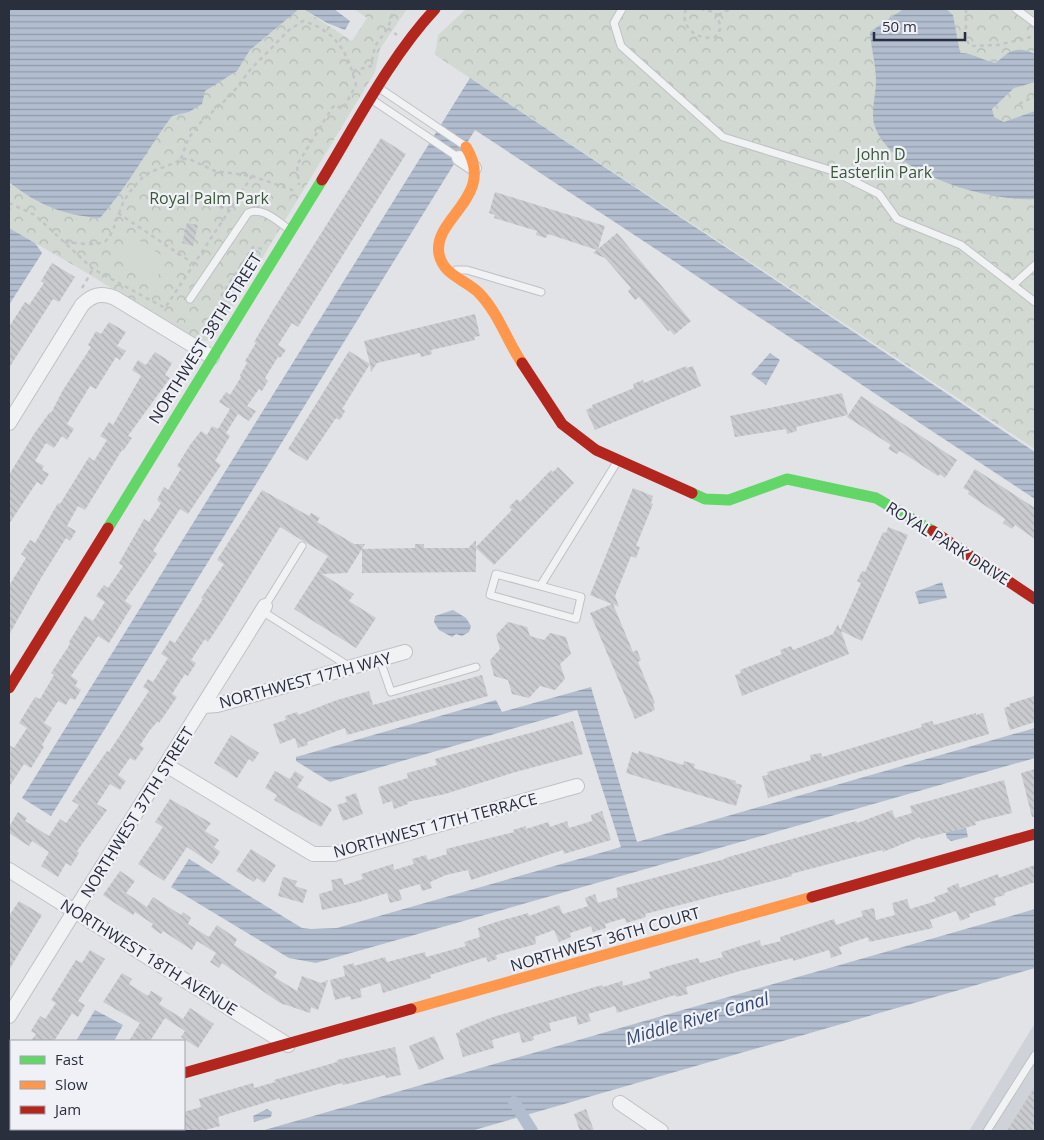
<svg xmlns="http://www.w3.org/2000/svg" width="1044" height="1140" font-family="'Open Sans',sans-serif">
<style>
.built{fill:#d0d2d9}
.park{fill:url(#park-crowns)}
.garden{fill:#d2d9d2}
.water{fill:url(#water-rules)}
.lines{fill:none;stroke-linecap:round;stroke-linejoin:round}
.canal{stroke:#b2bdcf;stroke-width:12}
.building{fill:url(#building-back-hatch)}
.lane-casing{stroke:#c0c1c4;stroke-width:9}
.street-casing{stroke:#c0c1c4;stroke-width:16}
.path{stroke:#c3c4c8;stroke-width:2.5;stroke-dasharray:4 4;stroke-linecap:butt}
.lane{stroke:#f1f2f4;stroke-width:7}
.street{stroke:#f1f2f4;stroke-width:14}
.fast{stroke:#63d668;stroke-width:11}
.slow{stroke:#ff974d;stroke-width:11}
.jam{stroke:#b3261e;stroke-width:11}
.labels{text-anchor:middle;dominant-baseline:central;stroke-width:4.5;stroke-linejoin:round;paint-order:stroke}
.park-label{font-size:16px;fill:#3b5939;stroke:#f0f1f6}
.street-label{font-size:16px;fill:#2a2f3e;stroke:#f0f1f6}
.water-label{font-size:18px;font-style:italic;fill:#374a6f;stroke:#f0f1f6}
</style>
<defs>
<pattern id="park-crowns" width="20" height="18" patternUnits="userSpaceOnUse" patternTransform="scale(1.25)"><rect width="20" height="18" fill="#d2d9d2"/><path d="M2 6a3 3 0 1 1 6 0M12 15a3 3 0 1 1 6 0" fill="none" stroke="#b4bbb5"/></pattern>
<pattern id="water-rules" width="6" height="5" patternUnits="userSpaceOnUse" patternTransform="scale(1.25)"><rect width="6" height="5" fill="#b2bdcf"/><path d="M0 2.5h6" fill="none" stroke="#919aa9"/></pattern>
<pattern id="building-back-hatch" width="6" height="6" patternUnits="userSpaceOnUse" patternTransform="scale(1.25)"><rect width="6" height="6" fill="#cacbce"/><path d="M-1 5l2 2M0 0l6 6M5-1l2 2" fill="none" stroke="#aeafb2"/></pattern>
</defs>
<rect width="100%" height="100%" fill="#e2e3e6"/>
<path class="built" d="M1035,1023V1131H969Z"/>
<path class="park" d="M299,9H303L352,41L367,18L354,9H407L380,49L375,72L213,339L198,342L87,273L9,228V182C36,204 65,216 100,218L172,115L189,112L205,91L237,71L250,50Z
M466,9H1035V449L435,55L438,35Z"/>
<path class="garden" d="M136,238L168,260L155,280L123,258Z"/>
<path class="water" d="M9,9H299L250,50L237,71L205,91L202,104L189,112L172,116C147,150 128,186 100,218C65,216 36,204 9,182Z
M303,9H334L350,21L345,30L327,23Z
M910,9H946L953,15L960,53C974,53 983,61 996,63C1009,51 1017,45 1035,54V82L1014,88L992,109L994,117L1004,122L1035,111V199C989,202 892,174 875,127C870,114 876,95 876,81C876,65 871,48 870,32L902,10Z
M470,78L1035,452V499L475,130L51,816L22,798Z
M9,228L35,243L42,253L9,305Z
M770,353L780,360L766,385L751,374Z
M942,582L947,598L919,604L915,592Z
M453,610L466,618L471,626L469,632L462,636L456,634L452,637L439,630L434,622L435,616Z
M591,687L637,842L1035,728V758L316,963L289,958L171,887L189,859L302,928L311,929L337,928L621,847L577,710L330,782L296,761V757L496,700L502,712Z
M956,828L957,830L966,828L968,837L951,841L947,838L945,830Z
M1035,909V968L471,1131H261Z
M95,1010L123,1025L114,1041H76Z
M267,1109L272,1112L271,1117L254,1122L253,1116Z"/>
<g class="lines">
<path class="canal" d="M514,1102L532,1131"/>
</g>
<path class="building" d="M381,138L406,154L298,327L292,323L278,345L286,350L280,358L278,357L265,378L268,381L262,391L259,389L247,406L256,411L249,421L238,414L226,433L230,436L215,461L221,465L188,514L180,509L153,551L157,554L125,601L132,606L109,643L98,636L71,676L78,681L75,686L81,690L75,700L70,698L66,705L58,701L44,723L52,728L42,745L44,747L31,768L24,764L9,787V745L14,748L27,728L19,723L35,697L40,699L54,675L51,673L70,644L69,642L85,616L93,621L105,602L96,596L104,585L108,588L123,566L119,563L144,519L149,522L161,503L157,500L164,487L168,490L181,469L177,466L190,445L201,431L207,435L212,426L218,429L230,409L219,402L226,392L230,395L241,377L240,375L247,363L245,361L256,343L254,342L273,310Z
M221,191L230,197L222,210L212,204Z
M495,192L605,226L598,249L617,233L691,321L674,335L670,330L668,331L639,297L635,300L628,291L631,288L605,258L593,253L597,250L548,234L546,238L536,235L537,231L494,218L495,215L489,213Z
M187,223L198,225L193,246L182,243Z
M52,263L75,277L59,302L53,299L9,368V327L25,302L29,305L44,283L41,281Z
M475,314L480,336L474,337L475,340L431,350L432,354L421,357L420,353L377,363L371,372L370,364L342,409L345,411L340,420L336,418L307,461L288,449L349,351L370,364L364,341Z
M109,322L126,332L117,346L126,351L120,360L116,357L96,389L90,386L67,424L74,429L67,440L62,436L54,448L46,443L35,461L44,466L42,470L49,474L42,485L37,482L9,524V475L34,434L50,412L51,413L63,390L91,347L88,345L96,331L101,334Z
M155,352L172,363L165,375L170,378L128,436L132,438L123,451L122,450L85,510L78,506L67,526L76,531L70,541L66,538L41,578L9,635V586L26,558L21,554L30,540L35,543L58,503L60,504L89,457L94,461L107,440L100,436L109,422L113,425L141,376L132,370L138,360L146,365Z
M686,366L687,368L693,366L701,386L595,430L586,410L593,407L592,405L634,388L633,384L643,380L644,383Z
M842,393L848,415L796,427L797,431L787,434L786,429L735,437L730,416Z
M861,396L957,460L945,478L940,474L938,476L900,451L897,454L888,449L891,445L847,417Z
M558,467L574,483L494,565L476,548V572L362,573V549L347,573L322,574L354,594L349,601L376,618L356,648L294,609L328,556L280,527L222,621L208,642L205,639L191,660L196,663L188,676L185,674L172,694L177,697L159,723L158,721L150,730L140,745L144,748L135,761L130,758L118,775L126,781L120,790L110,784L97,804L107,810L77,851L79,853L71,866L66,863L58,877L41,866L49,852L32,841L29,846L9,833V827L18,812L27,818L25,821L49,836L60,819L66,823L79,805L72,801L107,751L109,752L149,691L143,687L148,679L153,682L168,658L161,654L170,640L175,643L203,599L201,598L224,564L217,560L262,490L309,516L311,513L320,518L317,522L354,544H365L362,549L415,548V544H424V548H468L476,540V547L512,510L509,507L517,499L520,502L551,470L553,472Z
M975,469L1035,508V539L1015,525L1012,529L1003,523L1005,519L968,494L969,491L963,488Z
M633,488L653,496L651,503L653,504L636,546L640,547L636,558L631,556L615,596L619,607L613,604L633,652L637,650L641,660L638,662L655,703L653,704L655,710L635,719L590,613L612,604L590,595Z
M888,527L908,535L862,641L841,631L849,654L742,696L735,675L741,673L740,670L782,654L780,650L791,646L793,650L833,634L838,624L840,630L861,583L857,581L862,571L865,572L883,532L886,533Z
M508,622L527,627L530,636L544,640L550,633L566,637L571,654L560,664L565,679L555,690L540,686L529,698L512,694L508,680L494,676L490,660L500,649L496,635Z
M482,675L488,696L347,735L345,728L307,742L308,745L298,748L295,738L280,744L273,724L286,720L285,716L297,712L298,715L337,700L369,691L373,705Z
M1035,696V722L1010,730L1004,708L1010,706L1009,704Z
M976,713V715L983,713L989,734L768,798L762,776L768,775L767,772L811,760L810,755L821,753L822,757L922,727L921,724L932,721L934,725Z
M573,721L583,754L512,773L445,794L407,802L408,804L394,809L392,801L383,804L378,787L408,778L407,773L437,765L435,759Z
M231,735L259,753L253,762L249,759L237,778L214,763Z
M639,751L683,765L684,761L695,764L694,768L736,781L735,783L742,785L736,806L626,773L632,752L638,754Z
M1035,769V817H1032L1021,773Z
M275,771L290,779L295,771L304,777L297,787L332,809L321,827L274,800L277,795L265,788Z
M1004,780L1012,813L975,822L976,825L921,839L920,837L883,852L882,850L791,874L792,876L645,914L646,917L626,923L625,918L605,924L606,928L593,932L591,926L570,933L571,937L559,942L554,930L535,937L536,944L496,955L497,959L488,962L486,957L430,975L431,978L383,993L380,983L360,989L362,997L351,1000L350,996L335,1000L330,980L345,976L343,966L354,963V966L385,957L387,962L425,952L426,957L466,946L464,942L480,937L478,928L496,922L528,913L529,916L559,905L563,914L588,906L585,898L595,894L598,903L618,897L616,888L725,859V858L856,821L857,823L892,810L895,818L912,813L910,806Z
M356,793L363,814L343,821L337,805L347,802L345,797Z
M170,799L211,823L205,831L219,840L214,847L220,852L212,864L187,847L164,881L138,864L163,827L155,822Z
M602,811L611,840L564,854L563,850L471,880L468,870L446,875L430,882L432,888L422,891L420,884L399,890L402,900L390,903L387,893L359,902L322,910L319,894L333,890L331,880L342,878L344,885L363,879L361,874L393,864L394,870L414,864L412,859L426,855L428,860L447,854L446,849L514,832L513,830L526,826V829L548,822L550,827L567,821L569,828L592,821L591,815Z
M251,849L276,865L264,883L257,878L254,882L236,871Z
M1035,865V882L1004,893L1005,895L994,898L996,905L969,914L970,917L960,921L956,911L930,920L933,928L869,942L868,937L839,947L842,954L831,958L829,950L793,961V958L740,971L686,987L688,994L676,997L675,995L617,1013L615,1006L588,1014L591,1021L578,1025L576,1016L549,1023L551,1031L533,1036L534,1040L522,1043L519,1032L492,1040L494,1048L463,1057L456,1033L460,1032V1030L493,1017L602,985L603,987L622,981L623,986L651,978L649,972L668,966L698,958L700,963L723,957L721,952L760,940L761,946L781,941L780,937L834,919L836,925L863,916L861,911L874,908L876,920L895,915L892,903L907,899L910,909L936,901L934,897L948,892L947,888L958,883L960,888L998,874L999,878Z
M120,871L135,881L126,893L147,907L153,897L181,915L183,912L191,918L188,924L209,937L217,925L237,939L234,945L277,972L274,977L297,991L302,976L321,983L328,980L318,1010L311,1007L310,1013L280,1003L222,963L219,968L210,962L216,953L197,941L192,950L163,931L161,934L151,927L153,924L135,912L133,915L103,895Z
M283,877L297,881L295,886L307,890L303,903L278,896Z
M19,901L42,915L9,970V916Z
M90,950L105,959L78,1001L85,1005L78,1017L72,1013L54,1041H31L36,1034L31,1031L40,1016L45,1019L56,1003L51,1000L76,960L82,963Z
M122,973L132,979L129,984L148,996L151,991L163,998L159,1004L183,1019L190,1008L214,1024L198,1048L181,1037L185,1031L165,1018L150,1041H129L140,1023L103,1002Z
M434,1036L444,1059L419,1070L409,1046Z
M395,1047L401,1075L386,1078L385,1075L343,1085L342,1083L280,1100V1098L218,1117L220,1126L201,1131H184V1112L201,1107L199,1099L253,1083L254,1088L275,1082L274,1080L337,1062V1060Z
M1035,1086V1131H1007Z
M586,1109L594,1131H580L574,1114Z"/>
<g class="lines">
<g class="lane-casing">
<path id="lane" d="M622,9L614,23L621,46L723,137L833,171L879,194L897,219L961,245L1013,285L1035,265
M1016,9L1035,23
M379,88L465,146
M371,99L459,158
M456,270H467L541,292
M1013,285L1035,302
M190,299L248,213C263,206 278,222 290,230
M496,574L581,597L576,619L490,595Z
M541,585L617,462
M265,606L302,546
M262,611L350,667
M380,660L391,692L476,667
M68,1131L71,1129
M987,1131L1035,1055"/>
</g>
<g class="street-casing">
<path id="street" d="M459,158L474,168
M9,423L82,305C92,295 101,292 115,298L212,357
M204,706L217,705L405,652
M166,765L313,854H334L577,786
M9,870L288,1045
M9,1016L265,606
M620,1103L661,1131"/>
</g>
<path class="path" d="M686,9C679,27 698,41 715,37L721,28C715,10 719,14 701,9
M966,9V39L970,46L998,45L1035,36
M718,15L731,9
M388,28L397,35
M353,71L371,66L375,46L388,28L394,9
M1019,104L1035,96
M181,159L188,139L199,124L231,95L250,70L289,30L303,21C336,31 348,52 356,85L343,109L335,105L332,108L297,165L299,185
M9,203L35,215L93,269L165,308L252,176
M118,213L194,264
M65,242C77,243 93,246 104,242C113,238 119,210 124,201C129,192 136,184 143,177C154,168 170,167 181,159H189L215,171L252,176L295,191
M82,288L93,269
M221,296L253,247L262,249"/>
<use href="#lane" class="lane"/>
<use href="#street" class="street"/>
<path class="fast" d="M692,493L705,499L729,500L787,479L876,498L933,531
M108,528L322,180"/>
<path class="slow" d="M466,147C497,197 432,218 439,254C443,275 464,279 478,292C498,312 507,341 522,363
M411,1009L812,897"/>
<path class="jam" d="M322,180C356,124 391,56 435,9
M522,363L562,424L596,450L692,493
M933,531L1035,599
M9,688L108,528
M812,897L1035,834
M184,1073L411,1009"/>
</g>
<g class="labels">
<g class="park-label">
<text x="881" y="154">John D<tspan x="881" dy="18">Easterlin Park</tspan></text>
<text x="209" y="198">Royal Palm Park</text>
</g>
<g class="street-label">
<text transform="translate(205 338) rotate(-58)">NORTHWEST 38TH STREET</text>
<text transform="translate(948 543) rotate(32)">ROYAL PARK DRIVE</text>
<text transform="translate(305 680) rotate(-15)">NORTHWEST 17TH WAY</text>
<text transform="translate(137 812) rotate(-58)">NORTHWEST 37TH STREET</text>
<text transform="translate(435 825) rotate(-15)">NORTHWEST 17TH TERRACE</text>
<text transform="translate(605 939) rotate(-16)">NORTHWEST 36TH COURT</text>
<text transform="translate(149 957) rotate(32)">NORTHWEST 18TH AVENUE</text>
</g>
<g class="water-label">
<text transform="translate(697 1018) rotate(-16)">Middle River Canal</text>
</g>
</g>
<rect width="1044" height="1140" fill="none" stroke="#2a2f3e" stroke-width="20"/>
<rect x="10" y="1040" width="175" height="90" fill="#f0f1f6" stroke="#a1a3ac"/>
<rect x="20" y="1056" width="25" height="8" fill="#63d668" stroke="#a1a3ac"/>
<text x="55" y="1065" font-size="15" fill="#2a2f3e">Fast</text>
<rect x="20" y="1081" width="25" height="8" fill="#ff974d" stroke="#a1a3ac"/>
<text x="55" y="1090" font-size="15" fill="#2a2f3e">Slow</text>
<rect x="20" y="1106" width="25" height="8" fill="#b3261e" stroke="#a1a3ac"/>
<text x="55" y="1115" font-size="15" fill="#2a2f3e">Jam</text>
<path d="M874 32v8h91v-8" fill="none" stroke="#2a2f3e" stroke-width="2.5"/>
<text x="882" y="32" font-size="15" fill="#2a2f3e" stroke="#f0f1f6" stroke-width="4" paint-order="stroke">50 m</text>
</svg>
